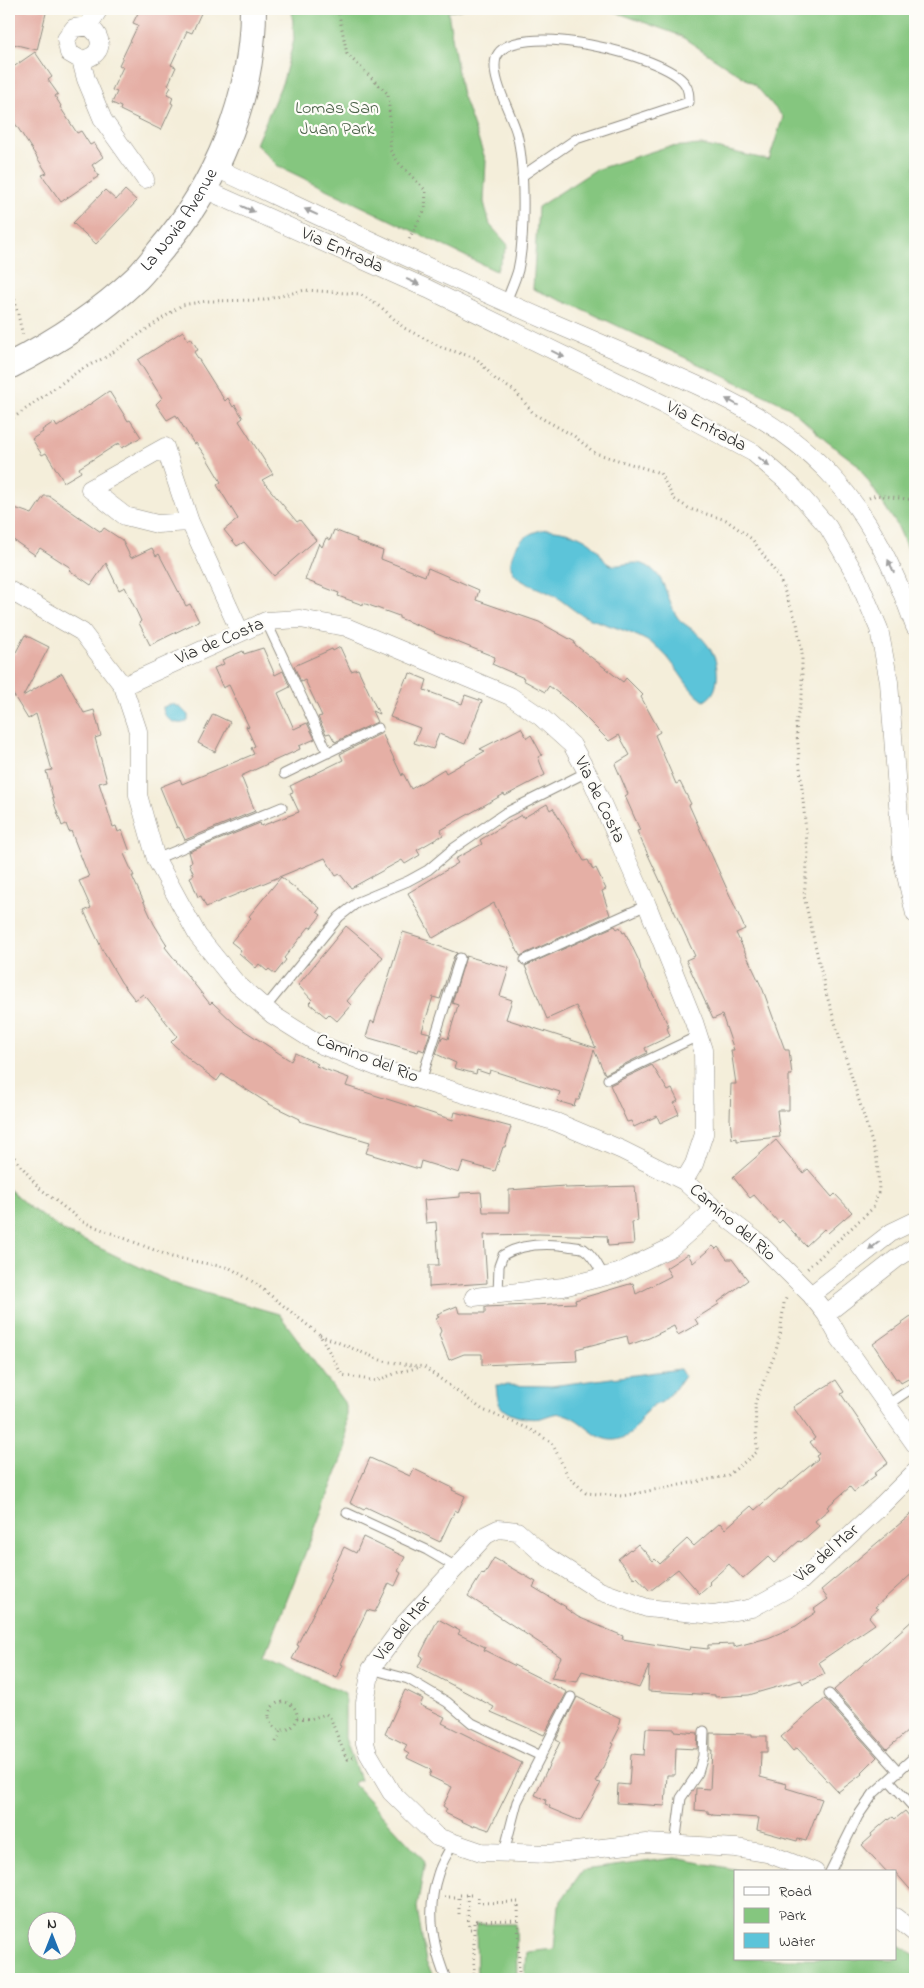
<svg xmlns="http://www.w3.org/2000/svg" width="924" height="1988" font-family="'Indie Flower',sans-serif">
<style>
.green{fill:#85c67f;stroke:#587855;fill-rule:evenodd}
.water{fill:#5cc4d9;stroke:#447882}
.building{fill:#e5afa5}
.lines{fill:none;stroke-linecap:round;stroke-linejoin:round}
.service-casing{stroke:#908c82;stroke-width:11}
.minor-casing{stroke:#908c82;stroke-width:19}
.secondary-casing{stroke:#908c82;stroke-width:28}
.path{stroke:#908c82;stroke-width:3;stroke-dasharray:1 4;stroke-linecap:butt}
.service{stroke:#fff;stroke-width:9}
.minor{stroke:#fff;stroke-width:18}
.secondary{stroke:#fff;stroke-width:26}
.oneway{fill:#a0a0a0}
.labels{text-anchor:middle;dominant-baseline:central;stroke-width:4.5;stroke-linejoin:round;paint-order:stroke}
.park-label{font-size:18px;fill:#4a6148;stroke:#fdfcf7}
.street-label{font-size:18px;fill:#2b2b2b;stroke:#fdfcf7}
</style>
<rect width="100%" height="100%" fill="#fdfcf7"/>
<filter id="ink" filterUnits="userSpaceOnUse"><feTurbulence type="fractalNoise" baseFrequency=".02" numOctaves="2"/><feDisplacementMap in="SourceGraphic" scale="10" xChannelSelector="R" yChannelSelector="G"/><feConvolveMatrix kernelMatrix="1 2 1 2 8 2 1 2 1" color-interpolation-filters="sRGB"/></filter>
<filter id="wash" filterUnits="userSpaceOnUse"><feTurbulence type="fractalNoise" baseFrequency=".0096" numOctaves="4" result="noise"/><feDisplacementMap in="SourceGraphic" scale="20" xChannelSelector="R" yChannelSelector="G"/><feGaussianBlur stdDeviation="1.12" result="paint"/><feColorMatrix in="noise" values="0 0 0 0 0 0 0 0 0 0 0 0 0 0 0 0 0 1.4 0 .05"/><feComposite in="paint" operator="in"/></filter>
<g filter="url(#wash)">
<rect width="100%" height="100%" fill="#f4eeda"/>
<path class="green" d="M292,9H463L448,12L461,91L486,161L484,202L490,225L508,245L496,271L278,166L256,144L283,81L294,40Z
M587,9H915V565L897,525L857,464L825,440L789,407L578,307L533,289L538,207L595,170L666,147L702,145L769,160L783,117L755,85L679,35L610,10Z
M9,1189L28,1206L64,1231L177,1285L279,1314L346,1405V1449L265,1656L345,1694V1738L360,1780L353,1783L425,1861L417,1908L426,1962L435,1979H9ZM68,1920V1950H38V1920Z
M675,1858L749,1872H735V1959H895V1943L915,1955V1979H525L527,1952L554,1949L558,1905L583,1870Z
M476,1924H516L517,1979H477Z"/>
<path class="water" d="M547,529C564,531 583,534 596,548C600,552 603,560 607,563C619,571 636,554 654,571C666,582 668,602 676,615C680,622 688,626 693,630C709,643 719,659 717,679C716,689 713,696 704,701C683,687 676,660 654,645C634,632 610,626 588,618C575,613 565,602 553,595C536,585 500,581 514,551C520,537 533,531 547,529Z
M172,704L180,707L188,715V721C178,727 163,720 163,707Z
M680,1369L684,1376C678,1385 671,1395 662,1402C656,1405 650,1406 646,1412C637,1423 637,1433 620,1439C596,1446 584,1418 563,1414C555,1412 548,1416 541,1418C530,1420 513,1417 504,1410C497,1405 497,1393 496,1385L551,1386Z"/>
<g id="blocks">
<path class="building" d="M9,9H47L37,50L9,43Z
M140,9H193L201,13L192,33L187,31L171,65L176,67L168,85L171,87L167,94L173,97L171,103L173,104L161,130L120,110L121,107L112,103L117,92L112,90L123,67L119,65L138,25L133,23Z
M35,52L52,77L48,80L58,94L55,96L61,106L60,107L77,133L81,131L90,145L94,143L103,157L92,165L99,176L61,202L42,175L47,173L9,114V70Z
M105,190L116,200L125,190L137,201L96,244L73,223Z
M183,331L188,340L191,338L198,350L194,352L225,401L228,398L233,407L235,405L243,418L239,421L273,474L262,480L297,522L300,520L316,540L274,576L244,542L237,546L224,530L238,519L217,485L221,482L206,457L196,443L194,444L176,415L167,420L156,404L162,398L138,360Z
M109,391L128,421L130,420L141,437L122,448L119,443L79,468L81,472L64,482L46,453L42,455L32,439L43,432L42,430L54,422L57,427Z
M44,496H49L101,532L104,528L122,540L131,558L152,548L156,556L159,554L186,606L190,604L199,621L150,645L139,623L141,621L125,587L119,590L106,563L91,585L69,570L71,568L40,548L35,555L9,537V506L32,514Z
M334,530L357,539L356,541L383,551L381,559L425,576L428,568L479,590L476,600L539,622L575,642L574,644L623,682L626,678L643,695L641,697L660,732L655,735L676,784L680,782L691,804L689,805L745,929L736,933L763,990L785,1050H789L792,1075H789V1110H777L780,1137L737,1141V1138L732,1139L730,1119L731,1084H736L731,1050H734L722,1015L713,1019L686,960L695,956L637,831L640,830L625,796L628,794L615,764L630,755L619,735L609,741L571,703L549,686L545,692L523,680L524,678L492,664L495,657L434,633L435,632L399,618V616L363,603V605L338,596L339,593L305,580L319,543L322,547L326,538L330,540Z
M25,635L49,647L23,696L62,673L84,713L94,710L101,736L95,738L107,781L99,783L113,827L116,826L118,832L122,830L130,852L124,854L134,876H132L154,924L167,945L165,947L210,1004L212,1002L236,1025L291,1061L295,1053L318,1064L316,1066L349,1078L346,1086L453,1120L455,1112L511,1127L505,1147H503L495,1171L463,1162L459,1173L421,1161L419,1169L366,1153L370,1142L299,1121L300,1119L269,1104L222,1074L217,1081L192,1062L171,1042L177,1036L147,998L143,994L135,1000L121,982L103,951L84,911L91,908L79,881L89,877L71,831L69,832L66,824L62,826L55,806L46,771L52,770L36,714L28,719L11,691L9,689V651L15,654Z
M340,647L351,671L358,669L379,714L372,711L377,722L335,742L330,733L326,734L318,717L322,716L305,680L301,682L294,666L332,649L333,651Z
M263,648L275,675L283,671L290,687L278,693L294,729L307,723L315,739L299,746L300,749L241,776L255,811L185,840L179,827L177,828L160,787L180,779L182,784L254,754L251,748L255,746L246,726L249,727L229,685L223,688L214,668L224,664L222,660L243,651L244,654Z
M410,673L427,680L424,690L462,704L465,695L482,701L465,744L439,734L433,749L414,743L420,728L390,717L406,678L408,679Z
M213,714L230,722L215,752L198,743Z
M521,728L527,738L531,735L542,755L538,757L545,775L505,796L504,794L441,830L443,835L417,850L420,855L405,864L402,860L351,888L340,874L336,876L325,858L206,907L201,896L198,897L190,877L194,875L189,863L192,862L189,852L260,823L261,826L299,812L290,793L293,792L290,786L343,760L340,754L382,733L402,776L403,773L411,789L444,769L446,773L485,751L480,749Z
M547,804L550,810L553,808L584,861L588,860L593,870L596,868L606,889L602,891L610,915L520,956L494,903L433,938L408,893L458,863L455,859L482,844L480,840L521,815L523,818Z
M281,877L320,908L317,912L321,915L311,928L309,927L284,958L286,960L275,974L269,969L267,971L259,964L256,968L239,953L241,950L231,942L251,918L249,916Z
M346,926L383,957L347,1001L351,1005L337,1021L329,1014L326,1017L309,1003L312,1000L298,985Z
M615,926L617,929L620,927L623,933L625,932L639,961L641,970L669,1027L667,1028L670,1036L645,1048L647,1053L605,1074L594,1050L579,1100H576L574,1106L557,1101L560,1092L490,1070L489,1074L477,1070L476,1074L454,1068L456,1063L436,1054L442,1037L448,1039L458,1005L452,1003L466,956L509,968L500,996L512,1000L506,1019L596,1048L576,1006L547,1019L525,966Z
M403,932L429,940L427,942L457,953L454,956L440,999L433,997L422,1031L430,1033L424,1051L419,1049L418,1052L366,1037L371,1021L374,1023Z
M652,1065L668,1091L672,1089L678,1101L674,1103L679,1114L660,1123L657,1116L634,1127L631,1121L627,1122L610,1085Z
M776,1140L803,1173L808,1169L832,1197L835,1194L852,1212L828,1233L824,1229L806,1246L782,1220L779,1223L754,1195L750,1198L733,1177Z
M565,1186V1188L635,1186L638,1221L632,1222L634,1244L608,1246L607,1236L539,1234L484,1235L487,1283L429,1287V1265H439L436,1222L426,1223L424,1200L460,1197V1193L481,1192L483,1212H509V1190Z
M713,1246L716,1249L718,1247L727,1259H732L748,1280L718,1302L719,1304L695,1319L698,1324L678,1335L674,1326L649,1338L629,1345L627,1336L576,1349L577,1361L482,1365V1354H464L449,1360L439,1335L441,1331L436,1319L439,1317L437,1314L457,1306L459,1313H485V1307L576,1303L575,1300L633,1283L636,1294L671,1276L666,1268L688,1254L693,1263Z
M915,1314V1375L901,1383L898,1378L896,1379L873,1344Z
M836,1380L844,1392L841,1394L888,1463L874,1474L876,1475L854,1492L850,1487L827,1507L829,1509L815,1521L819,1526L801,1542L799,1541L774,1563L768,1557L743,1579L729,1564L709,1582L711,1584L700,1594L678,1569L650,1591L637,1577L635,1579L618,1559L630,1549L631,1550L638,1544L653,1561L655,1559L660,1564L687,1539L694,1546L720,1523L725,1529L751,1506L755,1510L779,1489L781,1490L818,1459L816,1456L819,1454L810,1442L815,1438L793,1407Z
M370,1458L410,1476L414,1469L453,1488L452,1490L465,1496L458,1512L455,1510L440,1542L366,1507L364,1510L350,1503Z
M915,1511V1571L875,1607L878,1609L869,1617L875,1624L819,1662L825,1674L803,1684L801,1680L749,1695L715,1697V1695L648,1691L649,1666L639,1688L582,1671L577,1682L551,1678L561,1657L468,1596L482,1573L484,1575L494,1558L536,1582L533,1587L566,1607L565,1608L578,1617L623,1636L622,1639L689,1650L690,1647L708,1649V1645L734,1644V1647L768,1638L796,1626L816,1612L814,1609L828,1599L821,1590Z
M363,1537L405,1557L398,1571L401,1573L395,1586L389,1583L375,1612L367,1610L341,1664L343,1665L337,1678L292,1659L299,1646L297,1645L331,1579L329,1578L344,1547L356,1553Z
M915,1618V1725L887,1749L834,1690Z
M438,1619L460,1631L458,1634L485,1647L484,1650L567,1692L544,1735L491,1712L494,1707L418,1667L423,1657L420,1655Z
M405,1690L423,1699L420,1705L445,1717L442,1723L522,1763L489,1830L475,1825L474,1827L445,1813L447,1809L443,1806L452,1787L429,1776L431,1771L428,1768L407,1758L409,1754L404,1751L407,1745L385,1734Z
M577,1697L620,1718L618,1727H620L612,1743L614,1744L596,1782L601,1783L580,1821L549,1808L550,1806L545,1804L546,1800L535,1795L560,1742L556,1740Z
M825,1699L877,1757L861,1773L862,1774L838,1792L797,1748L793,1751L781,1737Z
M646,1728L675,1729L674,1731L698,1733L697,1749L676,1748L675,1775H667L665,1806L617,1803L618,1784L629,1785L631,1754L644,1755Z
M710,1733L752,1734V1736H767V1752H761L760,1777L787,1784L786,1788L822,1799L806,1841L798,1839L797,1841L757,1830L759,1818L712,1815V1814L708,1813V1811L695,1810L696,1788L710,1789L712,1750H710Z
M905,1811L915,1823V1895L895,1872H887L862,1845L872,1836L871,1834L888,1819L889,1820L893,1817L895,1819Z"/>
</g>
</g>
<g filter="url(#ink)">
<use href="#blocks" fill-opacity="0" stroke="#908c82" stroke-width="1"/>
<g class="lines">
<g class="service-casing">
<path id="service" d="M506,302C510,291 515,281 518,270C525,238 525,166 517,134C512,114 490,79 496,58C510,17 667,55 685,84C689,90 689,96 689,102L576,139L522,176
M266,621L328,753
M284,774L378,728
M156,859L282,807
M525,960L647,905
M265,1008L339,917L358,902L408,881L428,870L454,848L505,813L587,772
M608,1079L698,1036
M421,1081L460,958
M498,1295L499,1266L503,1255C523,1243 546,1243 568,1246C573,1247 580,1247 584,1249C594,1256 599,1268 605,1278
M887,1405L915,1386
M347,1513L427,1550L456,1567
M371,1669L408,1679L447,1702L472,1723L541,1756
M829,1694L899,1772
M889,1780L915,1809
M675,1845L681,1798L698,1773L703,1756L704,1731
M504,1852L517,1802L571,1697
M830,1872L858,1816L874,1793L915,1756
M446,1979C432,1945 426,1910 438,1874C441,1863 448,1853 453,1843"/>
</g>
<g class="minor-casing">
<path id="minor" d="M88,26L99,9
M81,60C103,56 106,38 88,26L74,28L66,39L69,53L81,60L86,79L103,120L145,179
M216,168C325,219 434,271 544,319C581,335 619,351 656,367C717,393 779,421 826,470C869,514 895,570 915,627
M204,189L428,289L665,405L754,453L791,485L828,527L857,577L879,629L889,682L902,858L915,914
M190,522L157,524L125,516L90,489L165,447L190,522L240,632
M9,590L82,632L123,686L138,731V795L156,859L198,936L236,983L273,1015L319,1044L382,1069L556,1122L622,1150L684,1181L715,1209L758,1242L811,1295L826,1314L839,1337L915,1444
M123,686L266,621L300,619L346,627L510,696L541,717L572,745L593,783L647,905L694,1022L703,1050L704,1134L694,1164L684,1181
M811,1295L892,1232L915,1221
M474,1297L563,1287L618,1273L672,1247L715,1209
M826,1314L896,1259L915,1247
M815,1872L767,1853L736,1848L646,1843L549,1854L481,1852L437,1837L391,1792L368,1753L365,1743V1702L371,1669L405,1623L486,1535L498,1529L517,1531L544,1555L600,1591L647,1608L713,1615L752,1608L801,1581L883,1504L915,1472
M895,1917L915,1933"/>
</g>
<g class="secondary-casing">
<g id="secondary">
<path id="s1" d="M9,366C54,343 100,313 137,278C145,270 152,261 159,252C217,185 253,98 253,9"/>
</g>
</g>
<path class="path" d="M338,9L347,54L388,94L391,133L390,150L399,163L426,191L425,209L408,241
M9,275L23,336
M9,421L80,370L106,357L182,305L207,301L264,300L305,290L360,294L382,308L404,328L443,348L476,358L496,380L515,391L534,414L574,436L595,453L660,473L674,499L690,509L726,520L752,539L779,577L797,623L802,652V694L796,724L808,854L804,896L826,993L877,1159L879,1190L873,1208L807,1269
M869,498L876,495L915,500
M9,1149L10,1152L38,1187L83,1222L172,1257L230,1268L255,1283L320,1335L342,1375L376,1381L399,1372L421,1367
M320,1335L383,1361L424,1367L483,1410L530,1429L552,1443L568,1476L586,1493L622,1496L727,1476L757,1452L755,1403L775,1354L780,1335L784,1303L787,1296
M269 1716a14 14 0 1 1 28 0a14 14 0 1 1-28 0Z
M297,1718L310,1719L326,1714L330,1717L345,1755L348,1759L353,1757
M276,1742L281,1730
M467,1895L469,1929H474
M444,1897H459
M459,1914V1895H478V1903L518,1902L519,1979
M474,1979V1921L518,1920"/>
<use href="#service" class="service"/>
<use href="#minor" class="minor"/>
<use href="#secondary" class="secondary"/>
</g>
<defs><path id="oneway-solid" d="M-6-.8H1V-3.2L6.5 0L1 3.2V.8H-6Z" transform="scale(1.25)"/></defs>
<g class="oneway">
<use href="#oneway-solid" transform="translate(248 209) rotate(24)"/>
<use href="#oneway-solid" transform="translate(311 212) rotate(-155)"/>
<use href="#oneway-solid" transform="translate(413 282) rotate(24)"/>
<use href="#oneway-solid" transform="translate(558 354) rotate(26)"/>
<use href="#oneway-solid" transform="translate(732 402) rotate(-152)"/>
<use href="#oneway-solid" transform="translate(764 462) rotate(41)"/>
<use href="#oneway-solid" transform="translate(891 566) rotate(-115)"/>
<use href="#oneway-solid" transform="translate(874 1246) rotate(141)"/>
</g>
</g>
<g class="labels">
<g class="park-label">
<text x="337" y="109">Lomas San<tspan x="337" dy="21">Juan Park</tspan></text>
</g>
<g class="street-label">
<text stroke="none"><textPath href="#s1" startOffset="228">La Novia Avenue</textPath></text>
<text transform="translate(342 251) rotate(24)">Via Entrada</text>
<text transform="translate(706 427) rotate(28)">Via Entrada</text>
<text transform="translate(220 642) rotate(-23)">Via de Costa</text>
<text transform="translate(599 800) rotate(64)">Via de Costa</text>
<text transform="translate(367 1059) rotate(21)">Camino del Rio</text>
<text transform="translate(732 1223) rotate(41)">Camino del Rio</text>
<text transform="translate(827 1554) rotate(-41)">Via del Mar</text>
<text transform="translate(403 1629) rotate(-51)">Via del Mar</text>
</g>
</g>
<rect width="924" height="1988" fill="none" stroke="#fdfcf7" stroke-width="30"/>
<rect x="734" y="1870" width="162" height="90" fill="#fdfcf7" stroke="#a9a8a5"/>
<rect x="744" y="1887" width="25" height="8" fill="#ffffff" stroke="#a9a8a5"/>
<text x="779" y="1896" font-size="15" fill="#2b2b2b">Road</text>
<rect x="744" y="1908" width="25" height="15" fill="#85c67f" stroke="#a9a8a5"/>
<text x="779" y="1920" font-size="15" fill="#2b2b2b">Park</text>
<rect x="744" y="1933" width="25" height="15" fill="#5cc4d9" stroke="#a9a8a5"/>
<text x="779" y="1946" font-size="15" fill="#2b2b2b">Water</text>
<g transform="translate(52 1936)"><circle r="24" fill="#fdfcf7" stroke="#a9a8a5"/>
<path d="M0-4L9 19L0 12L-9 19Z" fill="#1f6fb2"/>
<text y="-8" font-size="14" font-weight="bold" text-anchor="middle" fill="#2b2b2b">N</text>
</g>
</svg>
